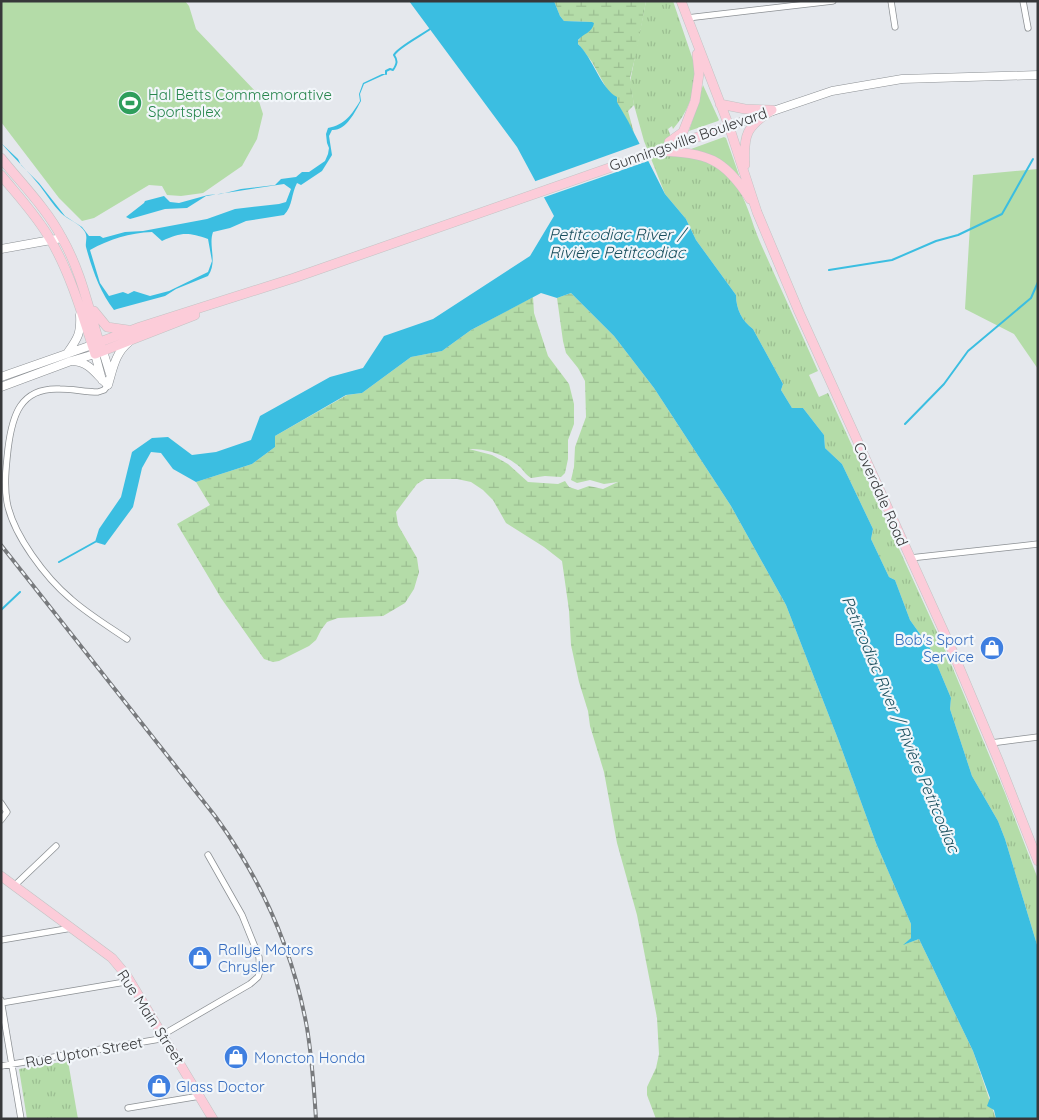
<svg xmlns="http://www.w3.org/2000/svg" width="1039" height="1120" font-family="Quicksand,sans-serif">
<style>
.grass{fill:#b4dca8}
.wetland{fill:url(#wetland-marsh)}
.park{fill:url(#park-tufts)}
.water{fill:#3bbee1;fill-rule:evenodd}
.pier{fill:#e5e8ed}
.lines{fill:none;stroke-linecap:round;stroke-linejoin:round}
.stream{stroke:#3bbee1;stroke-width:2}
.street-casing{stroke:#8c9094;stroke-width:7}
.secondary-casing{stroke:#8c9094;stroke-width:9}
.primary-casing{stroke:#c3c3c4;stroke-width:10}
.street{stroke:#fff;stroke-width:5.5}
.secondary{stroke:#fff;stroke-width:8}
.primary{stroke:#fcccd9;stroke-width:9}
.rail-casing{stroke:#787a7d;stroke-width:4}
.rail{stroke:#f2f6fa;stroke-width:2;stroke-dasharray:5.5;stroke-linecap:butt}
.labels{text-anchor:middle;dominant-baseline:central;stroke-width:4.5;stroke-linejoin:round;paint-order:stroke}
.leisure-label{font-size:15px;fill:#27864d;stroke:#f2f6fa;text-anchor:start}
.street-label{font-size:15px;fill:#37383a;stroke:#f2f6fa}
.shop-label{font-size:15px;fill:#366cbe;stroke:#f2f6fa;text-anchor:start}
.water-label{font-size:16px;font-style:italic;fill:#184e5d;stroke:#f2f6fa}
</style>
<defs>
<pattern id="wetland-marsh" width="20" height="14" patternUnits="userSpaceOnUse" patternTransform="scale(1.25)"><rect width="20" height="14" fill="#b4dca8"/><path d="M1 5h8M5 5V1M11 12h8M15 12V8" fill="none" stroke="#9bbe91"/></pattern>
<pattern id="park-tufts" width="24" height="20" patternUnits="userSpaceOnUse" patternTransform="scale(1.25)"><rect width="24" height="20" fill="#b4dca8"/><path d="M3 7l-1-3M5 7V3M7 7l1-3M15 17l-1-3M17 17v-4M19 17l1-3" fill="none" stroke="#9bbe91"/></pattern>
</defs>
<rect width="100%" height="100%" fill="#e5e8ed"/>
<path class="grass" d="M1,1H185L189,6L196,29L256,92L263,114L257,139L242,166L203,193L181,196L167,195L162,186L149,185L94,218L82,221L59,198L1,122Z
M703,85L719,120L718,121L689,131Z
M724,137L726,138L740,178L692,150L691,149Z
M1038,169V369L1014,334L965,309L973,175Z"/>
<path class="wetland" d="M554,1H646L637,50L630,78L634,105L628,111L634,133L613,95L608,91L592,62L577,42L592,22L564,21L560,16Z
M571,293L614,336L654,388L731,506L786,605L838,739L876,843L911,924V938L905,944L919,939L973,1051L996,1119H656L647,1095V1087L656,1068L659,1054L657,1018L637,915L617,843L604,772L590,726L588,711L579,682L571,645L569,610L562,561L544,547L506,523L493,500L483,490L471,482L457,479H425L417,484L396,512L398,525L417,558L419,572L414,589L405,603L383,616L338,618L327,622L321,630L316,640L309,646L279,661L273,662L264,659L221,598L177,524L210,505L196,482L252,464L275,447V436L347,395L362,393L411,357L442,351L471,330L533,297L534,313L548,356L569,384L574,404V424L568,440V459L565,473L561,477L545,476L531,478C526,475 524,471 520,467C506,455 486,448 469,449L492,455L508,464L528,482L558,484L565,481L569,487L578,490L589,486L603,489L618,482L604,484L590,480L577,483L571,480L574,467L575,447L586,417L585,381L578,368L566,353L563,341L557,298Z"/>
<path class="park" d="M646,1H673L694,63C697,88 690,110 673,129L672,126L668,129L678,155C698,158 719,164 732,180C747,198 751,222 760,242C779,285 799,328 818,371L809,375L819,397L828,393L946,652L1005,793L1038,879V948L1005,839L998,821L972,776L950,709L951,698L930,648L910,620L895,580L889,577L871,539L873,529L842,464L825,448L824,435L803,408H792L781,390L783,384L753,329C742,321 736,309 736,295L696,240L686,219L665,194L644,141L634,105L630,82Z
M68,1061L78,1119H27L19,1069Z"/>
<path class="water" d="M409,1H554L560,16L564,21L592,22L594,23C593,32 583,34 578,40V44C593,58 601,89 617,97V102L628,121L665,194L686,219L696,240L736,295C736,309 742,321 753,329L783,384L781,390L792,408H803L824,435L825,448L842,464L873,529L871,539L889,577L895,580L910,620L930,648L951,698L950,709L972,776L998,821L1005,839L1038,948V1119H996L994,1110L987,1106L990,1098L973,1051L919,939L903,945L911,938V924L876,843L838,739L786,605L731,506L654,388L614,336L571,293L557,298L541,293L471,330L442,351L411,357L362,393L346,395L275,436V447L252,464L196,482L173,469L161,453L151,452L142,468L133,507L105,545L95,542L99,529L121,497L132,452L152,438L168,437L192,455L216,452L251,440L260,416L330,377L363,368L384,336L433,319L530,256L554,216L517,147Z
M382,74H386L364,84L360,94L361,101C355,112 346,131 332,130L329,136L332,155L322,171L301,185L297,183C291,194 293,206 284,215L246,221L230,228L213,232C208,246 218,262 208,276L176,289L165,296L117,309L114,310C100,292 92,269 86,247C85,242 88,238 85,232C80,223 68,220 61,213C53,205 47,195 40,186C28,171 14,158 1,143L18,159L21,165L39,183L65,216L82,227L89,236H100L103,238L125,232L143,231L207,219L235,209L279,204L286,202L291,189L284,184L206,196L187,208L165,209L130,219L126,217L144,203L145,201L164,196L170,202L179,203L208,195L221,194L241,189L275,185L281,179L296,177L302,172H309L325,161L328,154L329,148L327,143L326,134L328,128C345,125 352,114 360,101L359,94L363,83ZM152,232L162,241C181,232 188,232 208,239L212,261L208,272L169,291L150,296L134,291L128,294L123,292L109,296L100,283L90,250C110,239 129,233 152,232Z"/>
<path class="pier" d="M642,143L651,160L542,198L533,182Z"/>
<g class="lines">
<path class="stream" d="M386,74V71L390,69L393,70C397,64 398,61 394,55C397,48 422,35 430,29
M829,270L892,260L936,241L958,235L1002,214L1033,159
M905,424L944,384L968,351L1031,298L1038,282
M59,562L95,542
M1,610L20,592"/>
<g class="street-casing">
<path id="street" d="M891,1L895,27
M1023,1L1028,28
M687,18L833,1
M108,385L104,390L98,392C85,392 73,389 60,389C20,387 12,416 8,449C6,467 4,485 7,502C13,535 46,578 71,599C88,614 108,626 127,639
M910,558L1038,544
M991,743L1038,737
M1,803L7,812L1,820
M14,886L56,846
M1,940L72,928
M1,1000L21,1119
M1,1003L131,981
M164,1034L250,984L258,977L260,971L259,957L242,915L208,855
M1,1066L166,1038
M128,1108L200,1096"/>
</g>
<g class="secondary-casing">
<path id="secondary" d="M729,126L832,91L902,79L1038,75
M1,249L62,238
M103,351L110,374
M68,352C78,338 81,333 80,315
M73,361C90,362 96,375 108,385C113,369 115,353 129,342
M1,377L92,345
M1,387L71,361L95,354L102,380"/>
</g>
<g class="primary-casing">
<path id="primary" d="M681,1L729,126L757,212L799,312L949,643L999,762L1038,861
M720,104L745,109L772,110
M669,142L683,132L695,101L699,74L697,54
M659,151C707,153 724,158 750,199
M1,158C22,184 47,209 62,238C82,273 89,311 101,348
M745,165C743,134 747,126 772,110
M1,175C18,196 37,216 50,239C70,272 83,317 95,354L195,315
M94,311L107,327L128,330
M92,345L140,327L294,278L729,126
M1,876L112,958L127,976L213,1119"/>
</g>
<use href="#street" class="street"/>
<use href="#secondary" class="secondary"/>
<use href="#primary" class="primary"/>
<g class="rail-casing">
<path id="rail" d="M1,545L215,816C261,879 293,950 307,1028C312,1058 314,1088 316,1119"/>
</g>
<use href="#rail" class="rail"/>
</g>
<defs>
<g id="stadium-disc" transform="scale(1.25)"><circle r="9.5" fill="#2e9e5b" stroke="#f2f6fa"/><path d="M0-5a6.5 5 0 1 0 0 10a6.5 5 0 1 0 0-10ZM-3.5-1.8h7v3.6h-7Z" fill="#fff"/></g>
<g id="shop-disc" transform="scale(1.25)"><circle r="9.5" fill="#3f7fe0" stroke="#f2f6fa"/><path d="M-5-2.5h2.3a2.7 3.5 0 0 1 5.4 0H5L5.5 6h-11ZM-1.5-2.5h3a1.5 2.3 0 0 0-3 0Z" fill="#fff"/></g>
</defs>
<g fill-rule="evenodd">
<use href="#stadium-disc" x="130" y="103"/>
<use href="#shop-disc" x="992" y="648"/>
<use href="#shop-disc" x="200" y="958"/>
<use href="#shop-disc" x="236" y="1057"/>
<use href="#shop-disc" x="159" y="1086"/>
</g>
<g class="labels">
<g class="leisure-label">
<text x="148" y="94">Hal Betts Commemorative<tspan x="148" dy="17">Sportsplex</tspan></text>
</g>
<g class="street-label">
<text transform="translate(688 139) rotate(-19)">Gunningsville Boulevard</text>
<text transform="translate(881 494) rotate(66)">Coverdale Road</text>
<text transform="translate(151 1017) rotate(57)">Rue Main Street</text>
<text transform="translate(84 1052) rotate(-10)">Rue Upton Street</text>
</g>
<g class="shop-label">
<text x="974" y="639" text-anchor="end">Bob's Sport<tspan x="974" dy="17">Service</tspan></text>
<text x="218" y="949">Rallye Motors<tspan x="218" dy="17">Chrysler</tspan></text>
<text x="254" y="1057">Moncton Honda</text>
<text x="176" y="1086">Glass Doctor</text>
</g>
<g class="water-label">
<text x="617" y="234">Petitcodiac River /<tspan x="617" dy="18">Rivière Petitcodiac</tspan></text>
<text transform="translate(901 724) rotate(67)">Petitcodiac River / Rivière Petitcodiac</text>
</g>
</g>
<rect width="1039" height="1120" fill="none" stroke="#37383a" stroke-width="5"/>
</svg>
